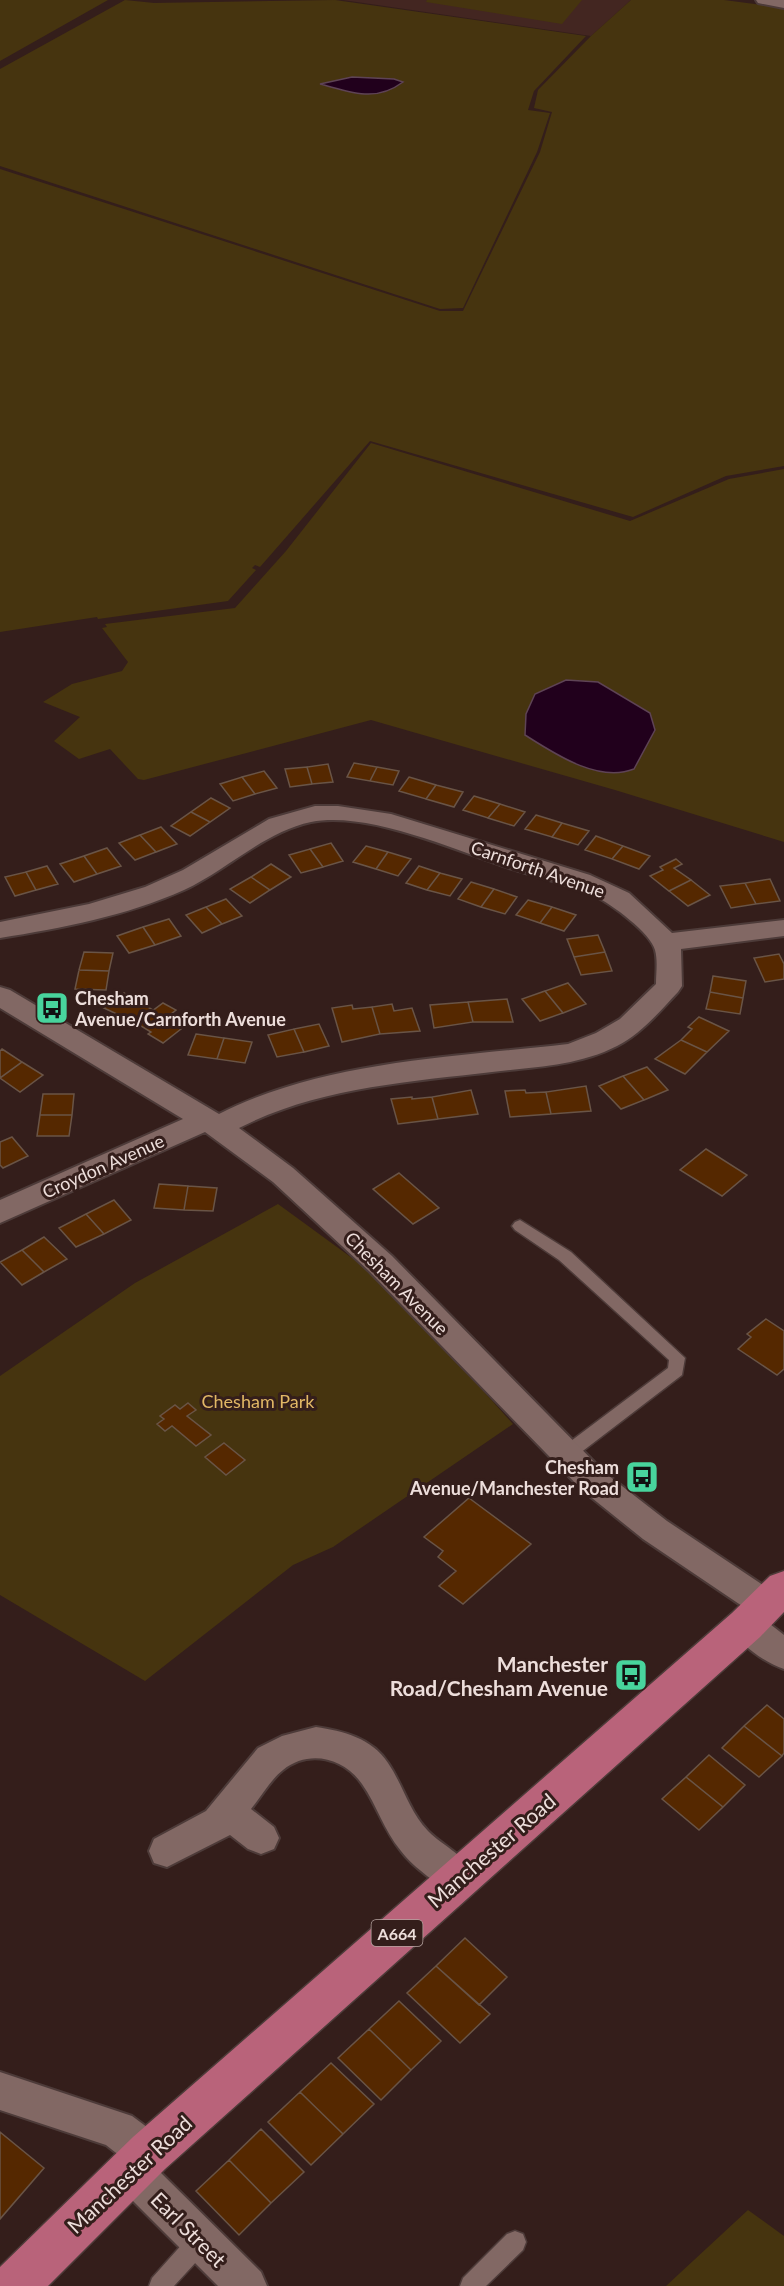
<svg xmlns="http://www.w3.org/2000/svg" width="784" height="2286" font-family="Lato,sans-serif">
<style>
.built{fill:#432621}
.green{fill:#46340f}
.water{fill:#21001c;stroke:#5e4355;stroke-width:1.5}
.building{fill:#552800;stroke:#695446;stroke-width:1.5}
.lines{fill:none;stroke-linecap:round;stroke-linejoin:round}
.service-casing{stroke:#4d3b39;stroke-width:3}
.minor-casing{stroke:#4d3b39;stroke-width:4}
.primary-casing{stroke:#4d3b39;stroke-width:3}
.service{fill:#826864;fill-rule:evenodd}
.minor{fill:#826864;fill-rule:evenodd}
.primary{fill:#b9637a;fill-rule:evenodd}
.labels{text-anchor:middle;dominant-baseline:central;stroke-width:6;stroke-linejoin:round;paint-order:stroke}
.shield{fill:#341e1b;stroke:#b6a4a1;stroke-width:1.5}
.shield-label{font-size:16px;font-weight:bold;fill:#eddedb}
.street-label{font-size:18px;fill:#eddedb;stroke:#341e1b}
.poi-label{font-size:18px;font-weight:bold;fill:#eddedb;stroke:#341e1b;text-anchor:start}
.park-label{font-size:18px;fill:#e1b765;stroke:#341e1b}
.near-poi-label{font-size:21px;font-weight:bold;fill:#eddedb;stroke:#341e1b;text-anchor:end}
.near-street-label{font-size:21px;fill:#eddedb;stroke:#341e1b}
</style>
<rect width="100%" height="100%" fill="#341e1b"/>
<path class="built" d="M343,0H631L591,36Z"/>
<path class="green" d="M0,0H108L0,61Z
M125,0L154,3L335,0L586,36L534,91L528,110L550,113L537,152L463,308L440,309L0,166V69Z
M427,0H582L562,24L426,2Z
M631,0H724L784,8V466L726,476L633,517L370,441L260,567L255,565L252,568L256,570L228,601L98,619L97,617L0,632V169L440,311H463L540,152L552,112L534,108L538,90L591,36Z
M371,443L630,521L729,479L784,469V842L615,790L371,720L144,780L138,779L110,749L79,759L54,741L80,717L43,702L72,684L122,671L128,662L102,628L107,627L105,624L235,608L286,551Z
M278,1204L363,1266L461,1366L513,1424L333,1547L293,1565L145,1681L0,1595V1376L135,1283Z
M748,2210L784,2236V2286H666Z"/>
<path class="water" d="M352,77L394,79L403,82C375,103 351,92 320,84Z
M566,680L598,682L650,713L655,730L634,769C598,783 555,754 525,735L526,714L535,694Z"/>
<path class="building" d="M354,763L377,767L370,781L347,777Z
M328,764L333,782L312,784L307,767Z
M307,767L312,784L290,787L285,769Z
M377,767L399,771L393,785L370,781Z
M264,771L277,788L255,794L242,777Z
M242,777L255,794L233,801L220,784Z
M409,777L436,785L426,799L399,791Z
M436,785L463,792L454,807L426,799Z
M474,796L500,804L488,818L463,810Z
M211,798L230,808L210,822L191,812Z
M500,804L525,812L514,826L488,818Z
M191,812L210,822L190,836L171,826Z
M536,815L562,823L552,837L525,829Z
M562,823L589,831L578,845L552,837Z
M161,827L177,844L156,852L140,835Z
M140,835L156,852L135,860L119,843Z
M596,836L623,846L612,859L585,850Z
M331,843L343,861L323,867L310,849Z
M366,846L388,852L376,869L353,862Z
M623,846L650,856L639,869L612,859Z
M107,848L121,866L97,874L84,856Z
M310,849L323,867L301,873L289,855Z
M388,852L411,859L398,876L376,869Z
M84,856L97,874L74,882L60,864Z
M676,859L682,864L674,868L691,880L669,891L650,876L663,870L660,867Z
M271,864L291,877L270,890L251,877Z
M47,866L58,884L36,890L26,872Z
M419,866L440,873L427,890L406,883Z
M26,872L36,890L15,896L5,877Z
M440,873L462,879L450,896L427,890Z
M251,877L270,890L250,903L230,889Z
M770,879L780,901L756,904L745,883Z
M691,880L710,895L688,906L669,891Z
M471,882L494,889L481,907L458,899Z
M745,883L756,904L731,908L720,886Z
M494,889L517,897L505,914L481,907Z
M226,899L242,916L222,924L206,907Z
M528,900L552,907L540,923L516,915Z
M206,907L222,924L202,933L186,915Z
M552,907L576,915L564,931L540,923Z
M169,919L181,936L155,945L143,927Z
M143,927L155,945L129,953L117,936Z
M598,935L605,952L574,957L567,939Z
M84,952L113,953L109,971L79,970Z
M605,952L612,971L581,975L574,957Z
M779,954L784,964V979L765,982L754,958Z
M79,970L109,971L106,990L75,989Z
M713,976L746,981L743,998L710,992Z
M568,983L586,1004L563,1013L545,991Z
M545,991L563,1013L540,1021L522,999Z
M710,992L743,998L740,1014L706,1009Z
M124,993L153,1010L136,1023L104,1008Z
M507,999L513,1022H473L468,1002Z
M468,1002L473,1022L434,1028L430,1005Z
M163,1003L176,1010L166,1018L173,1022L180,1017L190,1022L163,1043L148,1034L151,1032L136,1023Z
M392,1004L394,1011L412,1008L420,1031L380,1034L372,1007Z
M352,1005L353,1009L372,1007L380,1034L342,1042L332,1008Z
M699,1017L729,1031L707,1052L681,1040L692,1029L688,1027Z
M319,1024L329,1046L304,1052L294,1029Z
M294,1029L304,1052L277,1057L268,1035Z
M196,1034L224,1038L217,1059L188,1055Z
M224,1038L252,1042L245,1063L217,1059Z
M681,1040L707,1052L685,1074L655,1059Z
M2,1049L22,1062L0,1078V1051Z
M22,1062L43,1075L20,1092L0,1078Z
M647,1067L668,1090L644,1100L623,1076Z
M623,1076L644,1100L621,1109L599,1086Z
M586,1086L591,1111L551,1114L546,1092Z
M471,1090L478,1114L438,1119L432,1097Z
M525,1090L526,1093L546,1092L551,1114L510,1117L505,1091Z
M43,1094H74L72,1115H40Z
M412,1097V1099L432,1097L438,1119L398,1124L391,1099Z
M40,1115H72L69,1136H37Z
M12,1137L28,1156L3,1168L0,1165V1142Z
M706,1149L747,1175L722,1196L680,1170Z
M399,1173L439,1208L413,1224L373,1189Z
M159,1184L188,1186L184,1210L154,1208Z
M188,1186L217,1188L213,1211L184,1210Z
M114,1200L131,1220L104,1234L86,1214Z
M86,1214L104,1234L76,1247L59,1228Z
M44,1237L67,1259L44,1272L22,1250Z
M22,1250L44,1272L22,1285L0,1262Z
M766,1319L784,1331V1369L777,1375L738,1349L751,1337L747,1334Z
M188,1403L196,1410L187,1416L211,1435L196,1446L172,1426L165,1431L157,1424L164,1419L160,1416L175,1405L180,1409Z
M224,1443L245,1460L226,1475L205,1457Z
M469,1498L531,1544L463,1604L439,1586L456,1571L438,1557L443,1551L424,1537Z
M767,1705L784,1719V1753L782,1756L744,1726Z
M744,1726L782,1756L759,1777L722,1748Z
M709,1755L745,1785L723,1807L686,1777Z
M686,1777L723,1807L699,1830L662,1799Z
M465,1938L507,1977L479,2005L436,1966Z
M436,1966L490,2014L460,2043L407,1993Z
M399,2001L441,2041L411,2070L369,2029Z
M369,2029L411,2070L381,2100L338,2058Z
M331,2063L374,2104L343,2134L300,2092Z
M300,2092L343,2134L311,2165L268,2122Z
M261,2129L304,2172L271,2203L229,2160Z
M0,2132L44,2168L0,2219Z
M229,2160L271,2203L239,2235L196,2191Z"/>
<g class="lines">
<g class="service-casing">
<path id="service" d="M520,1220L571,1252L685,1358L682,1375L571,1460L565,1462L559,1460L557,1455L559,1450L668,1368L669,1360L559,1260L515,1230L512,1226L515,1222Z
M201,2229L209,2232L212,2240L209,2248L174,2286H149L152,2278L193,2232Z
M515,2231L523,2234L526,2242L523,2250L486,2286H460L463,2278L507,2234Z"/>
</g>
<g class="minor-casing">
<path id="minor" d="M756,0H784V8L758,3Z
M315,806H338L391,814L590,875L629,893L672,933L784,920V936L681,949L682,986L678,992C659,1012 642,1033 617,1046C578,1066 534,1067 492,1072C407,1082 317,1088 239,1128L293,1168L392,1256L604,1472L667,1521L778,1595L783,1605L778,1615L766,1619L761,1617L784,1635V1669C764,1662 738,1644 729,1625L734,1615L746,1611L751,1612L643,1539L582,1490L370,1272L273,1182L205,1132L0,1223V1200L183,1119L0,1008V987L10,990L219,1114C323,1061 454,1057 568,1044L596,1033L620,1019L656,984C656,973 658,961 655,950C651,933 611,904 595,896C567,884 538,877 509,868C454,850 369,811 311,822C264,832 227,870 184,890C126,916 62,928 0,938V922L89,904L145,887L183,870L269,819Z
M316,1727C343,1731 372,1738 388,1763C403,1785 409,1811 428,1831C444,1847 467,1856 477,1878L472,1890L459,1895C441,1888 413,1867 401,1851C383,1829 377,1805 362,1784C344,1758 309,1749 283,1770C271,1779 261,1797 251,1809L274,1827L279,1838L274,1849L261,1854L248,1849L230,1835L167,1867L154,1863L149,1851L154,1839L206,1811L258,1748L282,1736Z
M0,2072L132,2116L163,2139L169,2153L163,2167L157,2169L261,2272L267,2286H218L117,2185L111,2171L117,2157L120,2156L106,2145L0,2110Z"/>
</g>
<g class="primary-casing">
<path id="primary" d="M784,1571V1612L760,1637L165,2169L48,2286H0V2267L133,2137L732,1613L770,1576Z"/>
</g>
<use href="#service" class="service"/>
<use href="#minor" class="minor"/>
<use href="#primary" class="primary"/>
</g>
<defs>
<g id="bus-square" transform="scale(1.725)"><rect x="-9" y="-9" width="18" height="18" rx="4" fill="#48d49d" stroke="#341e1b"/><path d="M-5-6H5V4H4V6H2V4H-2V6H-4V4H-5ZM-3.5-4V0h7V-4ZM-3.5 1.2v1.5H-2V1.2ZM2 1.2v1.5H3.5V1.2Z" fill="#111"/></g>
</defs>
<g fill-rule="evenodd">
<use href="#bus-square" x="52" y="1008"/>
<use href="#bus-square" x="642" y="1477"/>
<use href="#bus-square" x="631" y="1675"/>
</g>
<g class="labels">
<rect class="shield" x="371.5" y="1920" width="51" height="26" rx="4.5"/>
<g class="shield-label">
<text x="397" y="1933">A664</text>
</g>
<g class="street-label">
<text transform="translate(538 869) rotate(19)">Carnforth Avenue</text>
<text transform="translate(103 1166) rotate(-24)">Croydon Avenue</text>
<text transform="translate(397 1283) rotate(45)">Chesham Avenue</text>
</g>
<g class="poi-label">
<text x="75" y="998">Chesham<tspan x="75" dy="21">Avenue/Carnforth Avenue</tspan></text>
<text x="619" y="1467" text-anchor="end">Chesham<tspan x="619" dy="21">Avenue/Manchester Road</tspan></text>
</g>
<g class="park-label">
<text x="258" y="1401">Chesham Park</text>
</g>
<g class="near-poi-label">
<text x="608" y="1663">Manchester<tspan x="608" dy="24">Road/Chesham Avenue</tspan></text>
</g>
<g class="near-street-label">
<text transform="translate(491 1850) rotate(-41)">Manchester Road</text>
<text transform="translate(129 2174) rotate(-43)">Manchester Road</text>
<text transform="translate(189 2229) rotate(45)">Earl Street</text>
</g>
</g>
</svg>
